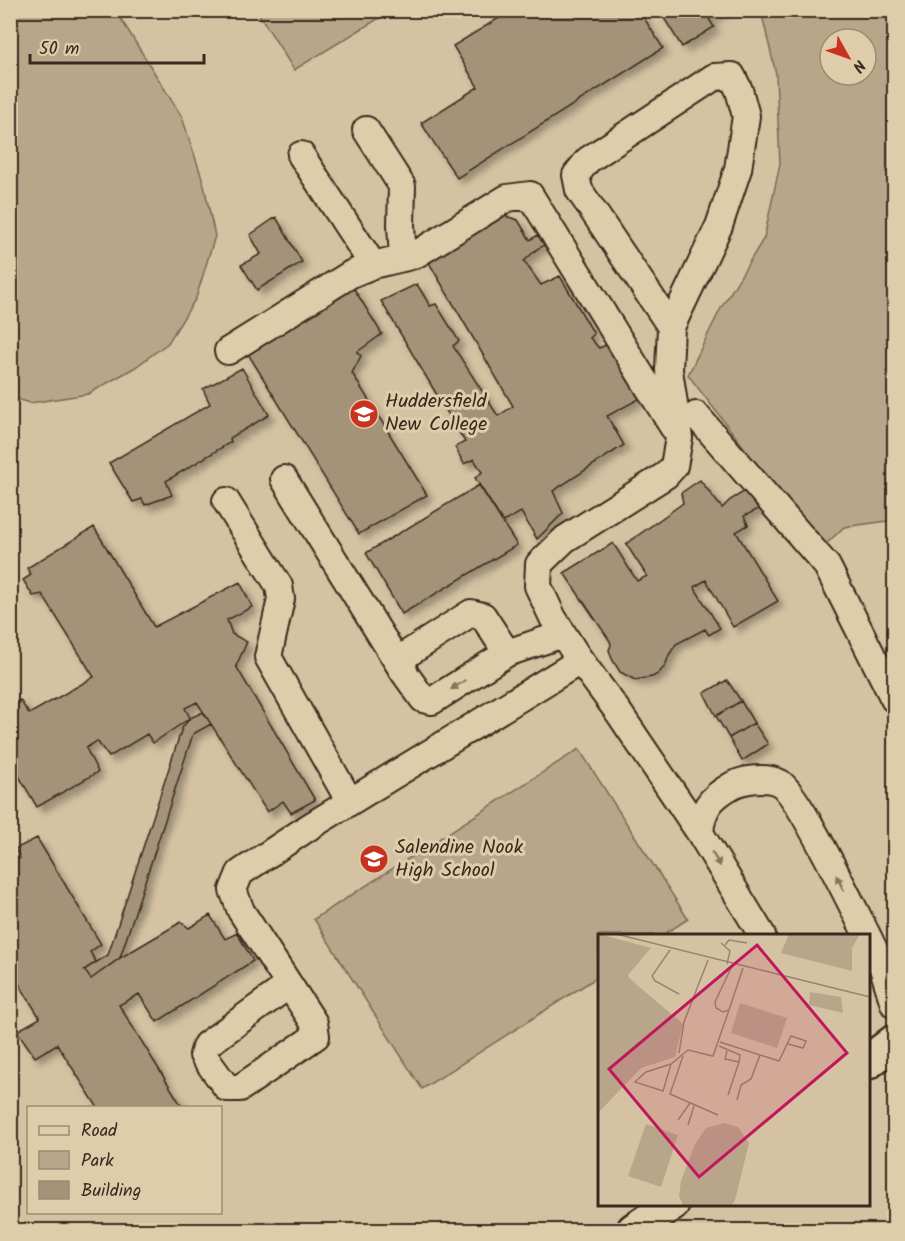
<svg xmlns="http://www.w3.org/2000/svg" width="905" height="1241" font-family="Kalam,sans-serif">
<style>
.green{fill:#b9a68a;stroke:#7a6854;stroke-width:1.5;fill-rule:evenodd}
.building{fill:#a59379;stroke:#3b2a1e;stroke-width:1.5;filter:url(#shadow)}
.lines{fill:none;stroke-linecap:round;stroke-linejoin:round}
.minor-casing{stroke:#3b2a1e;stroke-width:30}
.highway-casing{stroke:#3b2a1e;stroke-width:38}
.minor{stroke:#dfccaa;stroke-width:26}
.highway{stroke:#dfccaa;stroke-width:33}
.oneway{fill:#85735d}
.labels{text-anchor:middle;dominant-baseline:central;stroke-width:6;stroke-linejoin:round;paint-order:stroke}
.poi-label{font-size:20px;fill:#3b2a1e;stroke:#dfccaa;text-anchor:start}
.inset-road{fill:none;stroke:#97856d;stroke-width:1.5}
.view{fill:#c2185b;fill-opacity:0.15;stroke:#c2185b;stroke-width:3}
.inset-edge{fill:none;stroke:#3b2a1e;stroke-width:3}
</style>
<defs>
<filter id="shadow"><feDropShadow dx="5.5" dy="5.5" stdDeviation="3" flood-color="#0004"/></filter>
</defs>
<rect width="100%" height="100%" fill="#d5c2a2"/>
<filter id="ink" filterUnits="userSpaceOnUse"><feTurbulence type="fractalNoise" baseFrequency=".0167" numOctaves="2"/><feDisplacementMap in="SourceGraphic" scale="12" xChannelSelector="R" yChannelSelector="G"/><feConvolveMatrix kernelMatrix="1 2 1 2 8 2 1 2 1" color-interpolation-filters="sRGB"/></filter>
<g filter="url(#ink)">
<path class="green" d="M11,10L116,11L182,117L203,181L215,236L196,298L168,343L134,368L88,394L30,403L11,397Z
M257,11H391L294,70Z
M761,11H894V520L844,527L822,548L688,375L721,308L764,238L780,164L776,74ZM830,39H866V75H830Z
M579,749L688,919L663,935H599V976L422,1089L314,919Z"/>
<path class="building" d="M512,10H639L663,48L457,178L421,123L478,87L453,46Z
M659,10H722L709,19L714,27L682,47Z
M502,215L518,220L530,240L538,235L545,245L537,249L524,261L541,285L560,276L594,334L590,338L599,348L608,344L639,399L607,416L624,445L553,491L563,513L537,539L521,512L503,522L475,478L482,472L474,459L464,464L455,447L465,442L381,301L417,284L430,306L436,304L459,341L453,346L498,416L513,406L428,261Z
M276,217L302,262L257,290L241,265L261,254L250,235Z
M353,287L382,334L357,352L361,356L352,373L427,495L359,534L245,349Z
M242,368L269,415L230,438L231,442L166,481L172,495L145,505L142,499L133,502L109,463L210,404L203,389Z
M700,480L722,508L730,500L747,490L761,508L744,516L748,525L736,532L778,601L733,627L706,580L694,587L720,628L709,635L705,629L676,644L669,655L665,666L658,674L652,677L635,680L620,672L612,659L609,650L611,645L610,641L564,573L613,543L637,581L647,576L626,544L683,503L681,493Z
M479,485L517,545L402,614L366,553Z
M94,527L154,627L240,582L252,607L227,620L232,634L247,642L236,666L315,800L291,813L283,801L267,812L197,702L185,708L190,718L153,743L147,734L109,757L97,741L86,748L98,772L37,807L10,761V706L20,700L29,714L94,677L42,594L33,596L23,580L31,575L27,568Z
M727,680L741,701L716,716L704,693Z
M741,701L754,723L729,738L716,716Z
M203,712L211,724L193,734L120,958L91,979L84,970L108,955L182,728L190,718Z
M754,723L768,744L742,761L729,738Z
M37,838L101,944L90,952L96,962L84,970L91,979L120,958L181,922L189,928L210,915L225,939L237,933L253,961L157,1022L139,994L119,1005L183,1108H98L57,1044L35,1057L17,1031L40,1018L10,969V862L20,858L15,849Z"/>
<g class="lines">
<g class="minor-casing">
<path id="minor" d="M366,130L402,186L401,225L403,258
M301,155L373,265
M671,327L579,190L576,175L588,160L714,77L732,76L739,90L746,116L738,169L719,226L671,327L669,370L679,438L674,466L666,475L565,539L539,564L538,586L553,618L577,656L619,713L700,833
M228,351L351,274L373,265L415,255L507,198L530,195L673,427
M696,415L827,566L894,699
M284,479L403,671
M226,501L279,586L281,599L268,657L350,802
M507,653L483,616L471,613L404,656L403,671L423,699L432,701L507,653L563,634
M762,935L700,833C702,809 710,798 731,786C743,779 767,776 780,783C800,796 853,908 867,935
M868,937L883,968L894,1004
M289,985L206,1045L203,1055L227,1088H240L316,1036L314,1023L241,911L233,890L240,873L309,827L580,661"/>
</g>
<g class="highway-casing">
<path id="highway" d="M868,1062L894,1042
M634,1230L672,1204"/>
</g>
<use href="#minor" class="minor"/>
<use href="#highway" class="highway"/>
</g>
<defs><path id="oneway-solid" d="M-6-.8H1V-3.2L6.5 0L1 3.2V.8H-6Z" transform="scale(1.5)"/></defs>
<g class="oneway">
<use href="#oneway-solid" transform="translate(458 685) rotate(147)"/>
<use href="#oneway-solid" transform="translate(716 859) rotate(59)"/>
<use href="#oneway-solid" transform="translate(840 883) rotate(-117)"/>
</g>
</g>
<defs>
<g id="university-disc" transform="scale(1.5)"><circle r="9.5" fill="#c8321e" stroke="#dfccaa"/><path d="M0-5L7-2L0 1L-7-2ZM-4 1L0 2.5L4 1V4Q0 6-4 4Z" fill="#fff"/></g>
<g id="school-disc" transform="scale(1.5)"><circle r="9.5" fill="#c8321e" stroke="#dfccaa"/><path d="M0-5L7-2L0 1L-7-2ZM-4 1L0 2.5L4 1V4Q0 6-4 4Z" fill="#fff"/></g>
</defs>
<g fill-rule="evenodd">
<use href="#university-disc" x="364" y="414"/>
<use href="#school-disc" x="374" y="859"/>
</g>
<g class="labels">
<g class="poi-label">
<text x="385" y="402">Huddersfield<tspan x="385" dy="23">New College</tspan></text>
<text x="395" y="848">Salendine Nook<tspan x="395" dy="23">High School</tspan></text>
</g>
</g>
<g transform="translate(598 934)">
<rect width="272" height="272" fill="#d5c2a2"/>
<path d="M1,0L53,14L30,41L31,44L85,90L77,123L43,134L0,179ZM191,0H262L254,14V37L183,19ZM212,58L243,63L245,79L211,71ZM142,69L189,84L179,114L133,99ZM126,189L140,193L151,209L137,266L134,271H85L81,262L83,247L97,210L108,194ZM48,190L80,201L63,253L30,242Z" fill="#b9a68a"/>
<path class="inset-road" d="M18,0L272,63M123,9L132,17L129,30M127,11L131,6L149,9M72,16L54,42L57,47L81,60M134,32L117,68L118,74L125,78L131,76L145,34M122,108L181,127L193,102L208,107L205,114L190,110M121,112L142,121L141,128L127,125L129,117M81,119L86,88L110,26M85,122L72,160L120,181M73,130L65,157L37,148L48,138L73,130L90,116L115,122L131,76M130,161L141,128M139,166L143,151L153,145L162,121M80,186L92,169M90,191L96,172"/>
<path class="view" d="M159,11L249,119L101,243L11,135Z"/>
<rect width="272" height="272" class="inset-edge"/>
</g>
<rect width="905" height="1241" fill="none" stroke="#dfccaa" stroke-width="36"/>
<rect x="18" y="18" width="869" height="1205" fill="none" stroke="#3b2a1e" stroke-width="2" filter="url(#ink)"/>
<rect x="27" y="1106" width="195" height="108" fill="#dfccaa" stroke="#9d8b72" stroke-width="1.5"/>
<rect x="39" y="1126" width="30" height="9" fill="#dfccaa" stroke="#9d8b72" stroke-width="1.5"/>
<text x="81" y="1136" font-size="18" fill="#3b2a1e">Road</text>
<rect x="39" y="1151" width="30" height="18" fill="#b9a68a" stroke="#9d8b72" stroke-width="1.5"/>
<text x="81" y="1166" font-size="18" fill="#3b2a1e">Park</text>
<rect x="39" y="1181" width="30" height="18" fill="#a59379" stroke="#9d8b72" stroke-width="1.5"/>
<text x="81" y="1196" font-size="18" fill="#3b2a1e">Building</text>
<g transform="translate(848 57) rotate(130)"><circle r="28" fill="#dfccaa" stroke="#9d8b72" stroke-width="1.5"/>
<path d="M0-4.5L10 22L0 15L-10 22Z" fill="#c8321e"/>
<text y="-9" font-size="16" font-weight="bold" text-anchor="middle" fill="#3b2a1e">N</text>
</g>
<path d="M30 54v9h174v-9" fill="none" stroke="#3b2a1e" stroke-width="3"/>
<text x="39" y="54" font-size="18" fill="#3b2a1e" stroke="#dfccaa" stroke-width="4.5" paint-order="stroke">50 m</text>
</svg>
